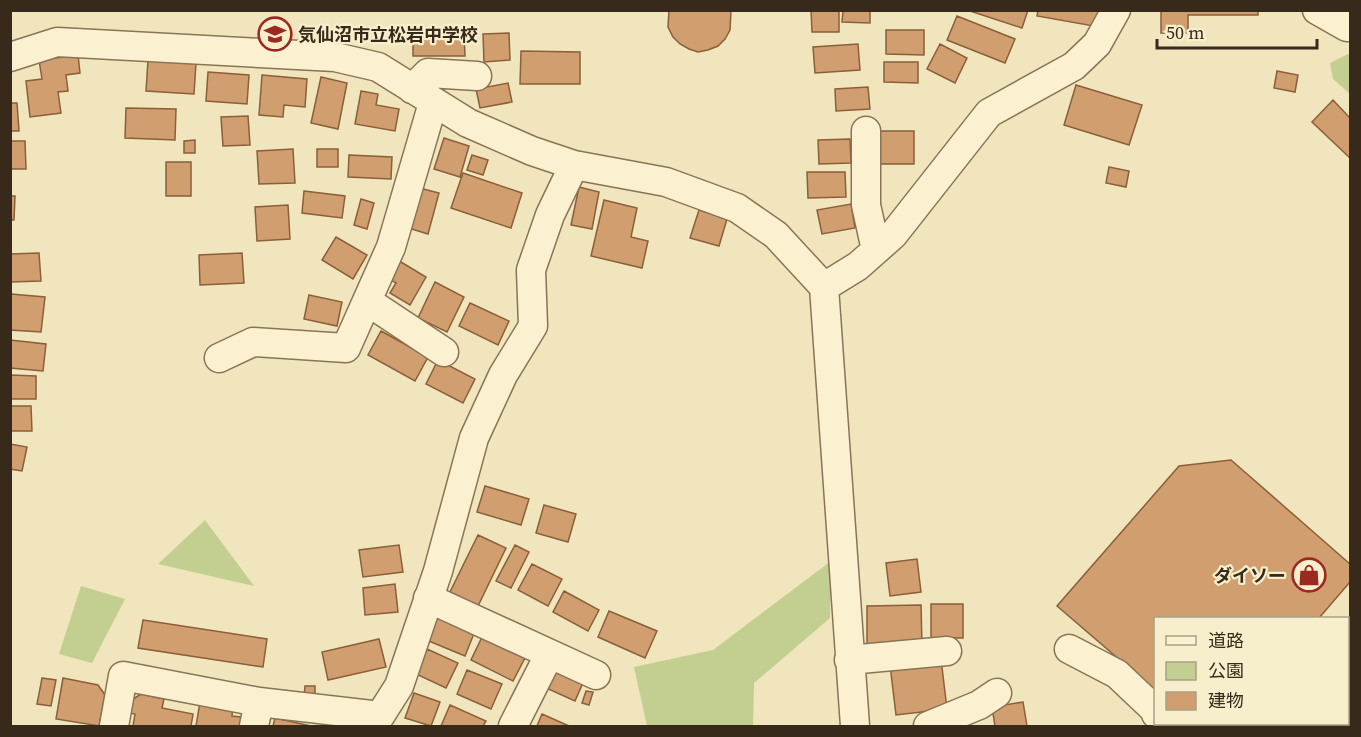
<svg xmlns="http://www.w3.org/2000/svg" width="1361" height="737" font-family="'Source Serif 4','Noto Sans JP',serif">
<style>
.green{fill:#c3cf90}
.building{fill:#d19f6f;stroke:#8a5f39;stroke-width:1.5}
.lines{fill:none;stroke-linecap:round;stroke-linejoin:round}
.minor-casing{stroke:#897455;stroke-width:31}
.minor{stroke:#fbf1d0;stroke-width:28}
.labels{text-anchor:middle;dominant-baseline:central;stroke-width:4.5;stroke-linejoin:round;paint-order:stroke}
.poi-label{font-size:18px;font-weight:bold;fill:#372a1b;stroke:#f7eecc;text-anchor:start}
</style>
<rect width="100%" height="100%" fill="#f0e5bc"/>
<path class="green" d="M1350,53V94L1333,79L1330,63Z
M205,520L254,586L158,564Z
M831,561L830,618L754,683L753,726H647L634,667L713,650Z
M81,586L125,599L92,663L59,654Z"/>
<path class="building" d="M669,10H731L730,30L725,39L718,46L708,50L698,52L689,49L680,44L673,37L668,27Z
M811,10H839V32H812Z
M843,10H870V23L842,22Z
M967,10H1028L1022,28Z
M1038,10H1102L1099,27L1037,16Z
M1161,10H1258V15H1188V33H1161Z
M957,16L1015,39L1005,63L947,40Z
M886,30H924V55L886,54Z
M413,32H464L465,56H413Z
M509,33L510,60L484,62L483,34Z
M858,44L860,70L815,73L813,47Z
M940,44L967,58L955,83L927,69Z
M521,51L580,52V84H520Z
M78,55L80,73L66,75L68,91L58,92L61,113L30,117L26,81L42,79L39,60Z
M148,60L196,63L194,94L146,91Z
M884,62H918V83L884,82Z
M1277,71L1298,75L1295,92L1274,88Z
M208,72L249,75L247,104L206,101Z
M262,75L307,79L305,107L284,105L283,117L259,115Z
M321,77L347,83L338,129L311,123Z
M508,83L512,102L480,108L476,89Z
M1076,85L1142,105L1129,145L1064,125Z
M868,87L870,109L836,111L835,89Z
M361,91L378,94L376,105L399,109L395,131L355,124Z
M1333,100L1350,118V158L1312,122Z
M10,103H17L19,131H10Z
M126,108L176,109L175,140L125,138Z
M248,116L250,145L223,146L221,117Z
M880,131H914V164H879Z
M444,138L469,146L460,177L434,169Z
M850,139L851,163L819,164L818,140Z
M195,140V153H184V141Z
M10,141H25L26,169H10Z
M293,149L295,183L259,184L257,151Z
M317,149H338V167H317Z
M349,155L392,157L391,179L348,177Z
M472,155L488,160L483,175L467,170Z
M166,162H191V196H166Z
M1109,167L1129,171L1126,187L1106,183Z
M807,172H845L846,197L808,198Z
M463,173L522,193L511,228L451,208Z
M416,187L439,193L428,234L405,227Z
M579,187L599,192L592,229L571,225Z
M304,191L345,196L342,218L302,213Z
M10,196H15L14,220H10Z
M361,199L374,203L367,229L354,225Z
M604,200L637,208L631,237L648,241L642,268L591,256Z
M851,204L855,228L822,234L817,210Z
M288,205L290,239L257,241L255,207Z
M699,210L727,219L719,246L690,238Z
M336,237L367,255L353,279L322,260Z
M39,253L41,281L10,282V254Z
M242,253L244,283L200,285L199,255Z
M396,259L426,277L410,305L390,293L396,283L386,277Z
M435,282L464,297L447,332L418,318Z
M11,294L45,297L41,332L10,330Z
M309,295L342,302L337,326L304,319Z
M470,303L509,321L498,345L459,326Z
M381,331L428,357L415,381L368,355Z
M10,340L46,344L43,371L10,368Z
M438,360L475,379L463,403L426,384Z
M10,375L36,376V399H10Z
M10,406H31L32,431H10Z
M10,444L27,447L22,471L10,469Z
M1231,460L1350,564V582L1319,618H1156V691L1057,606L1179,466Z
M485,486L529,499L521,525L477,512Z
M544,505L576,514L568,542L536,533Z
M478,535L506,548L478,606L450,592Z
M399,545L403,572L363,577L359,550Z
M515,545L529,552L511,588L496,581Z
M917,559L921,592L890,596L886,563Z
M532,564L562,579L548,606L518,590Z
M395,584L398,612L365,615L363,588Z
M564,591L599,610L588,631L553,612Z
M931,604H963V638H931Z
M921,605L922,646L867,647V606Z
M609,611L657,631L645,658L598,637Z
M435,614L475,631L465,656L424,639Z
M143,620L267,639L263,667L138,648Z
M483,635L526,656L513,681L471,660Z
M379,639L386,667L328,680L322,652Z
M427,649L458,663L446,688L416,674Z
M941,659L947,709L896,715L890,665Z
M557,665L585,678L575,701L546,688Z
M467,670L502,684L491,709L457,694Z
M42,678L56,680L51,706L37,704Z
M63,678L98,685L105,695L99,726L56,719Z
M305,686H315V698L304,697Z
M586,691L593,692L589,705L582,703Z
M414,693L440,702L431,726L405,718Z
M141,694L164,699L162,708L193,714L191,726H133L135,714L130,713L133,699Z
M200,702L233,707L232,716L241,717L240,726H196Z
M1023,702L1027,726H995L992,707Z
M450,705L486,721L483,726H441Z
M542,714L569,726H537Z
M275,718L311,726H273Z
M1192,724H1228L1225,726H1196Z"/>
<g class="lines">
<g class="minor-casing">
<path id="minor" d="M1317,10L1347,27H1350
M10,57L57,42L335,57L378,67L468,123L532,151L574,165L666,182L737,208L776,235L824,287L855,726
M412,89L428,73L477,76
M866,131V205L876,250
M824,287L858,266L893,235L989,113L1074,66L1097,44L1116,10
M367,301L444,352
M219,358L253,342L346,348L391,247L433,103
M428,598L596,675
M1069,649L1117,674L1154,709L1156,714
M849,660L947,651
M1293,724L1295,726
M114,726L123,676L259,702
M254,726L259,702L380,716L399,686L438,571L474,438L503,375L533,326L531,270L550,215L574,165
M513,726L549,655
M928,726L979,705L997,693"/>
</g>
<use href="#minor" class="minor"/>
</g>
<defs>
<g id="school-ring" transform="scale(1.725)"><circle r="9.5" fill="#f7eecc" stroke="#9c2921" stroke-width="1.5"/><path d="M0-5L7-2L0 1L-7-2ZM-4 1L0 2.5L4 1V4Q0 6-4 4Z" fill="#9c2921"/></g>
<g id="shop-ring" transform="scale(1.725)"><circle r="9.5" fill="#f7eecc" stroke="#9c2921" stroke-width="1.5"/><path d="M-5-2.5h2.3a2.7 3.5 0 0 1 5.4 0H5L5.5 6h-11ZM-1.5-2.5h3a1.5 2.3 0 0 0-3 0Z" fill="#9c2921"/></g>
</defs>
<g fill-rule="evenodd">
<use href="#school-ring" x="275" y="34"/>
<use href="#shop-ring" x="1309" y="575"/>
</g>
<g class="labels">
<g class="poi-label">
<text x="298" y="34">気仙沼市立松岩中学校</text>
<text x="1286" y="575" text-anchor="end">ダイソー</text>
</g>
</g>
<rect width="1361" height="737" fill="none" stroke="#372a1b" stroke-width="24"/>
<rect x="1154" y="617" width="195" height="108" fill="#f7eecc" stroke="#aaa085" stroke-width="1.5"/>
<rect x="1166" y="636" width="30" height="9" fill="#fbf1d0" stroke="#aaa085" stroke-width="1.5"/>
<text x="1208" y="647" font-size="18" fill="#372a1b">道路</text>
<rect x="1166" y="662" width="30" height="18" fill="#c3cf90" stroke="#aaa085" stroke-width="1.5"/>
<text x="1208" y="677" font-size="18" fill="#372a1b">公園</text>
<rect x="1166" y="692" width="30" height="18" fill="#d19f6f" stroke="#aaa085" stroke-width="1.5"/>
<text x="1208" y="707" font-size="18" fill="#372a1b">建物</text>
<path d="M1157 39v9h160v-9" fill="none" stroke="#372a1b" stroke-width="3"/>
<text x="1166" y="39" font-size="18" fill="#372a1b" stroke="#f7eecc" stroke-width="4.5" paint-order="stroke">50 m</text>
</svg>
